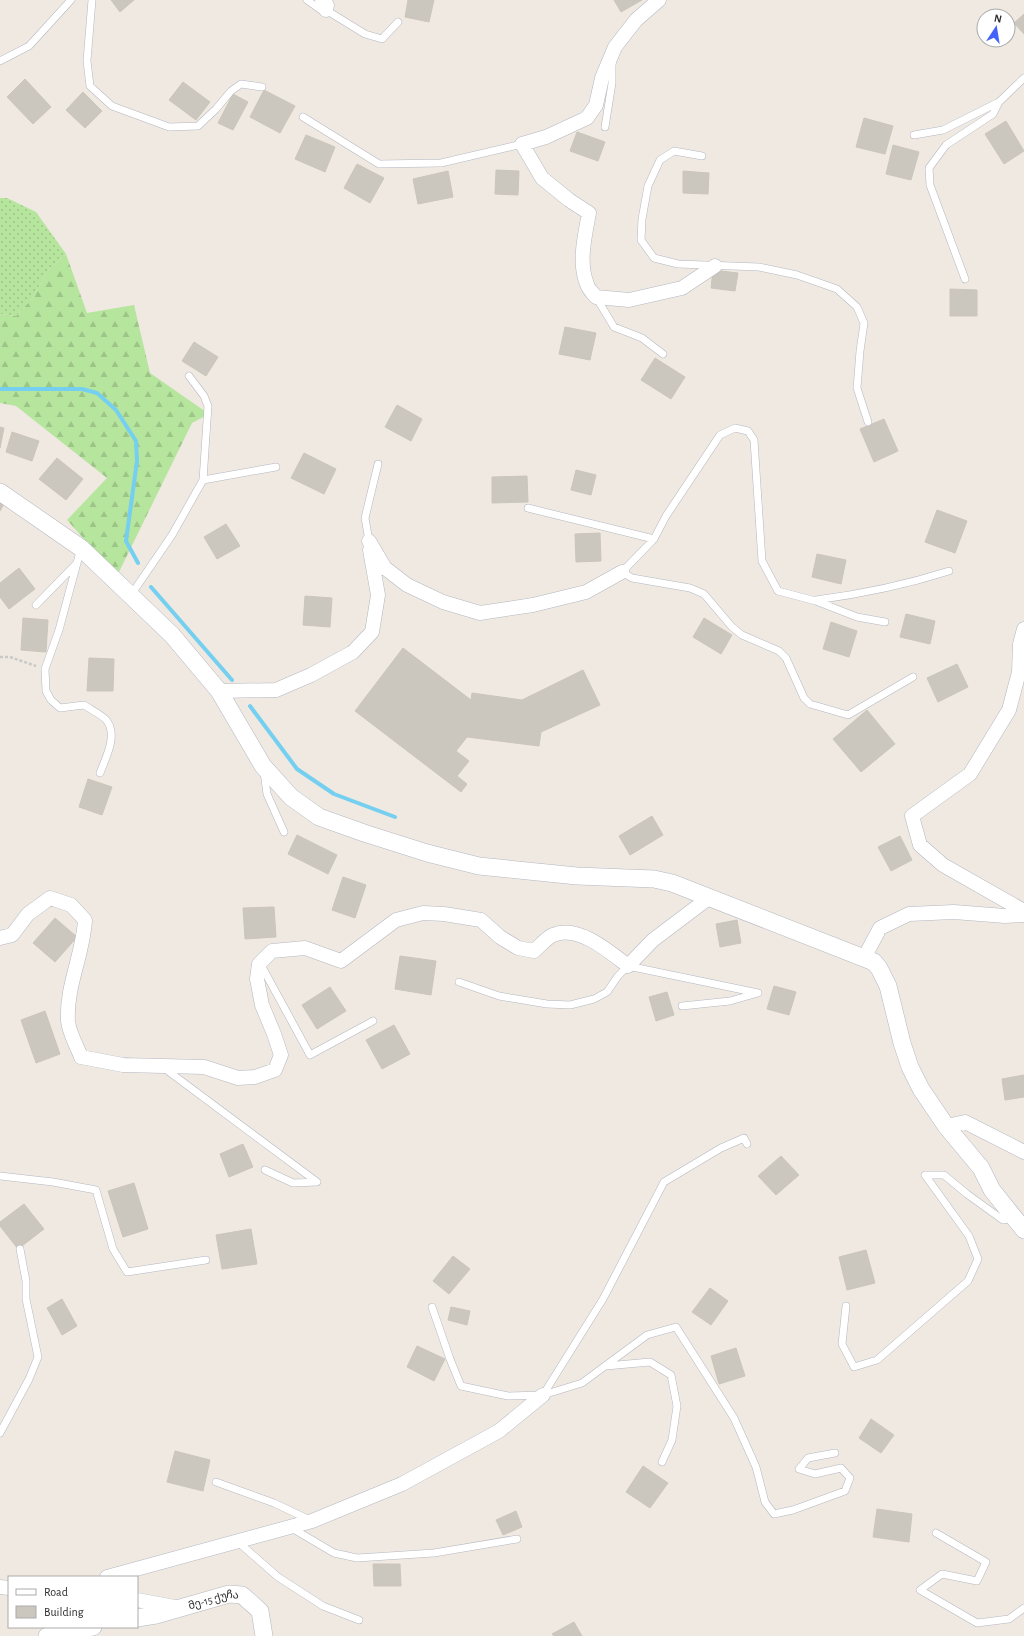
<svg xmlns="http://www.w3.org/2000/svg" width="1024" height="1636" font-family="'Alegreya Sans','Noto Sans Georgian',sans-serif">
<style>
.grass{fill:url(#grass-dots)}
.forest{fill:url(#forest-firs)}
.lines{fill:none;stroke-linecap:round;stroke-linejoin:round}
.stream{stroke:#75cff0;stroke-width:4}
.building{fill:#cbc7bf;stroke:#cbc5ba}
.service-casing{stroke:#b4b7c1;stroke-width:8}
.minor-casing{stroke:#b4b7c1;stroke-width:15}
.tertiary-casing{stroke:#b4b7c1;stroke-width:18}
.path{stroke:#c9c9c9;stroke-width:2.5;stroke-dasharray:3 2;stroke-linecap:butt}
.service{stroke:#fff;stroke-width:7}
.minor{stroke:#fff;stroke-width:14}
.tertiary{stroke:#fff;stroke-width:17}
.labels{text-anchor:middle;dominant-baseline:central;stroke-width:3;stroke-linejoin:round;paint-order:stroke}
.street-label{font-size:11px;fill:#2e2e2e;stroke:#fff}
</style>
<defs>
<pattern id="grass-dots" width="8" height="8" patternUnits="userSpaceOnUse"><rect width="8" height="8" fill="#b6e59e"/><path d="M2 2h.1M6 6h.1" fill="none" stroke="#9dc588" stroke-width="1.8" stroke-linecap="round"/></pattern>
<pattern id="forest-firs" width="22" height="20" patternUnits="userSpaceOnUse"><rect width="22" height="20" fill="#b6e59e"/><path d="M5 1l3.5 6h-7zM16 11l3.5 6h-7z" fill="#9dc588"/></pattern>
</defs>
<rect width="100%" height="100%" fill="#efe9e1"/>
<path class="grass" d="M0,198H7L36,212L66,254L49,269L32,299L16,316L0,314Z"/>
<path class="forest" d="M66,254L87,313L134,305L150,373L209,414L192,423L117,576L67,520L107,478L16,406L0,403V314L16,316L32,299L49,269Z"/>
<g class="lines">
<path class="stream" d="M0,389H82L97,393L116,410L136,441L137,461L126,541L138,563
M151,587L232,680
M250,706L297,769L334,794L395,817"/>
</g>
<path class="building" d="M111,0H134L120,12Z
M408,0H434L429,22L405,17Z
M614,0H642L621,12Z
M1024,14V34L1014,23Z
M25,79L51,107L33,124L7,97Z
M183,82L210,102L196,120L169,100Z
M264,90L295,106L280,133L250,117Z
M83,92L102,111L85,128L66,110Z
M233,94L248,102L233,130L218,123Z
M864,118L893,126L885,154L856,147Z
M1006,121L1024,151L1004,164L985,134Z
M577,132L605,142L598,161L570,151Z
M306,135L335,147L325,172L295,159Z
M893,145L919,152L911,180L886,174Z
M357,164L384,178L370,203L344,188Z
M496,170L519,171L518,195L495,194Z
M448,171L453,197L418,204L413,179Z
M683,171L709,173L708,194L683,193Z
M713,270L738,273L735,291L711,288Z
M950,289L977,290V316H950Z
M565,327L596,333L590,360L559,354Z
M194,342L218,357L206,376L182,361Z
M655,358L685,377L671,399L641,380Z
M397,405L422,419L411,441L385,427Z
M884,419L898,451L874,462L860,429Z
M0,427L4,428L0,448Z
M12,432L39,441L32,461L6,452Z
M304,453L336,469L324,494L291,478Z
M57,458L83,479L66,500L39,479Z
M576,470L596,475L591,495L571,490Z
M527,476L528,502L492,503V477Z
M0,497L6,500L0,511Z
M937,510L967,521L955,553L925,542Z
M226,524L240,546L217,559L204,537Z
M600,533L601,561L576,562L575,534Z
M817,554L846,560L841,584L812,577Z
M19,568L35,589L9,609L0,597V583Z
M305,596L332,598L330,627L303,625Z
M906,614L935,621L930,644L900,637Z
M23,618L48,620L46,652L21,650Z
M704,618L732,635L721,654L693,637Z
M831,622L857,631L849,657L823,649Z
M403,648L471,700L472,693L522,700L583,670L600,705L541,732L539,746L467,737L456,751L469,761L457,776L467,784L461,792L355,711Z
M89,658L114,659L113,691H87Z
M957,664L968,687L938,702L927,678Z
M867,710L895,744L861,772L833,739Z
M88,779L112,787L102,815L79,807Z
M652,816L663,835L630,855L619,836Z
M297,835L337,855L328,874L288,854Z
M900,836L912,860L891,871L878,847Z
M343,877L366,885L355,918L332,910Z
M274,907L276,937L245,939L243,908Z
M55,918L77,937L55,962L33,943Z
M737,920L741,943L720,947L716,924Z
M400,956L436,961L431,995L395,989Z
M774,986L796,992L789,1015L767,1009Z
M330,987L346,1011L317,1029L302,1005Z
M667,992L674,1015L656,1021L649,997Z
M45,1011L60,1054L36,1063L21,1020Z
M394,1025L410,1054L382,1069L366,1040Z
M1024,1075V1097L1005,1100L1002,1079Z
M243,1144L253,1167L229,1177L220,1154Z
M781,1156L799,1175L776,1195L758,1176Z
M134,1183L148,1229L123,1237L108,1191Z
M24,1204L44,1229L18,1249L0,1226V1222Z
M251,1229L257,1264L222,1269L216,1235Z
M866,1250L875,1283L847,1290L839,1257Z
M453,1256L470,1269L449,1294L433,1281Z
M710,1288L728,1301L711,1325L692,1312Z
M62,1299L77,1326L62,1335L47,1308Z
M451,1307L470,1311L467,1325L448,1320Z
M417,1346L445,1359L434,1381L407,1367Z
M736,1348L745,1376L719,1384L711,1356Z
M871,1419L894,1435L881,1453L859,1438Z
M175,1451L210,1460L203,1491L167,1482Z
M643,1466L668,1483L650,1508L626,1492Z
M877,1509L912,1514L909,1542L873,1537Z
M516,1511L522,1527L503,1535L496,1520Z
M373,1564H400L401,1586H374Z
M574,1622L582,1636H554L552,1634Z"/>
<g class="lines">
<g class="service-casing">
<path id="service" d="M92,0L87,61L90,86L112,106L169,127L198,126L216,109L231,91L241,84L262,87
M307,0L321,10H326L365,34L382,39L398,22
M0,61L29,46L71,0
M303,117L379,164L441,163L522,144
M605,127L612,83V63
M914,135L943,130L999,102L1024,78
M702,156L674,151L660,160L648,186L642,219L641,240L654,258L678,264L759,267L797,275L837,289L857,307L864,323L860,351L857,388L868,422
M965,279L930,185L929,168L946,145L993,114L999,102
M596,297L614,327L642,338L663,354
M203,480L276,467
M528,508L654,539
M369,541L365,518L378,464
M81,548L59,630L45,669L46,691L51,700L60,708L84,705C90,709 104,716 107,721C118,736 105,759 100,773
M131,595L172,535L203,480L208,406L204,396L189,376
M816,600C862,594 905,585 949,571
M36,605L77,563
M885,622L857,617L816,601L778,591L762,561L754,440L748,431L735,428L720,435L666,516L654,539L622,572L632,578L690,588L704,594L732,627L742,635L779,651L786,658L804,698L810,704L848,715L913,677
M264,772L267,794L284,832
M261,965L310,1055L373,1021
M459,982L499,996L547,1004L570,1005L594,999L607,992L618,976L628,966L758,993L730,1001L682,1006
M164,1068L317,1182L293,1183L265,1170
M0,1176L53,1182L96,1190L113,1249L127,1272L206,1260
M846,1306L842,1344L854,1367L877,1360L968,1281L978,1259L969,1236L925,1175H944L967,1194L1003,1220L1013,1218
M432,1307L450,1359L461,1386L508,1396L543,1395L603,1299L664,1182L721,1148L744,1138L747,1144
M606,1366L650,1362L671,1375L677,1406L672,1440L662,1462
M543,1395L582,1383L647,1335L676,1327L734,1418L756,1467L765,1502L774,1514L793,1510L845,1491L850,1478L841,1468L815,1474L799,1469L808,1458L835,1453
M0,1433L29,1379L38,1357L26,1299V1281L20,1249
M216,1482L274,1503L310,1520
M290,1527L334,1553L357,1558L434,1553L517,1539
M936,1533L986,1562L977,1581L942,1574L920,1590L977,1623L1009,1619L1024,1608
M238,1542L278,1577L323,1606L359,1620"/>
</g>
<g class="minor-casing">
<path id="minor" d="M322,0L327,5L326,10
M659,0L636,20L615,47L602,78L596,105L587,118L546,137L522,144L542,178L569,200L589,213C585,235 578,263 587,284C588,289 593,293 596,297L629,300L682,288L715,266
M369,541L385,568L407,585L443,602L480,613L533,605L586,592L622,572
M1024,629L1020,644L1019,672L1009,710L970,774L912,816L920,845L943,865L1024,911
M219,691L276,690L311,675L353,652L372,632L378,595L370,550
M0,938L12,935L28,914L50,898L71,905L85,920C83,955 66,986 68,1021C69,1033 77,1046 81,1057L123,1065L204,1067L238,1078L255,1077L275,1070L281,1055L274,1034L262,1005L257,979L259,964L272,951L305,948L341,961L396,920L423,913L444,914L481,920L500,937L518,948L534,951C540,946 546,938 553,935C578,924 610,952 628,966L653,940L710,897
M864,958L880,928L909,914L954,912L1005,916L1024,915
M946,1126L965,1122L1024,1152
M107,1577L312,1521L402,1484L499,1431L543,1395
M0,1587L9,1588
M137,1600L180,1608"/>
</g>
<g class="tertiary-casing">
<g id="tertiary">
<path d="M0,492L81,548L172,635L219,691L263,766L291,797L319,817L364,833L427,853L479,866L577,876L654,879L672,883L874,962L879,968L888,986L902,1043L910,1067L921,1089L946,1126L981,1168L992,1190L1024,1230"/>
<path id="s1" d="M137,1618L156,1615L229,1594L242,1595L260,1611L264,1636"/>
<path d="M47,1636L93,1627"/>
</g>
</g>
<path class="path" d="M0,657H10L36,666"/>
<use href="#service" class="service"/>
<use href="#minor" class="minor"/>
<use href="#tertiary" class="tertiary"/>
</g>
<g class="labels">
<g class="street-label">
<text stroke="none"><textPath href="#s1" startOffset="79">მე-15 ქუჩა</textPath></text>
</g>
</g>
<rect x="8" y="1576" width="130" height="52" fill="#ffffff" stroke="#ababab"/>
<rect x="16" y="1589" width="20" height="6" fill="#ffffff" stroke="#ababab"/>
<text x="44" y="1596" font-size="12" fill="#2e2e2e">Road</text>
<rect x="16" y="1606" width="20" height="12" fill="#cbc7bf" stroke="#ababab"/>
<text x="44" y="1616" font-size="12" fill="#2e2e2e">Building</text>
<g transform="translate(996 28) rotate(12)"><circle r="19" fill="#ffffff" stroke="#ababab"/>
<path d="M0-3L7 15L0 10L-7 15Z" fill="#4264fb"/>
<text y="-6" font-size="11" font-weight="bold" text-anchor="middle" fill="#2e2e2e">N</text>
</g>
</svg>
